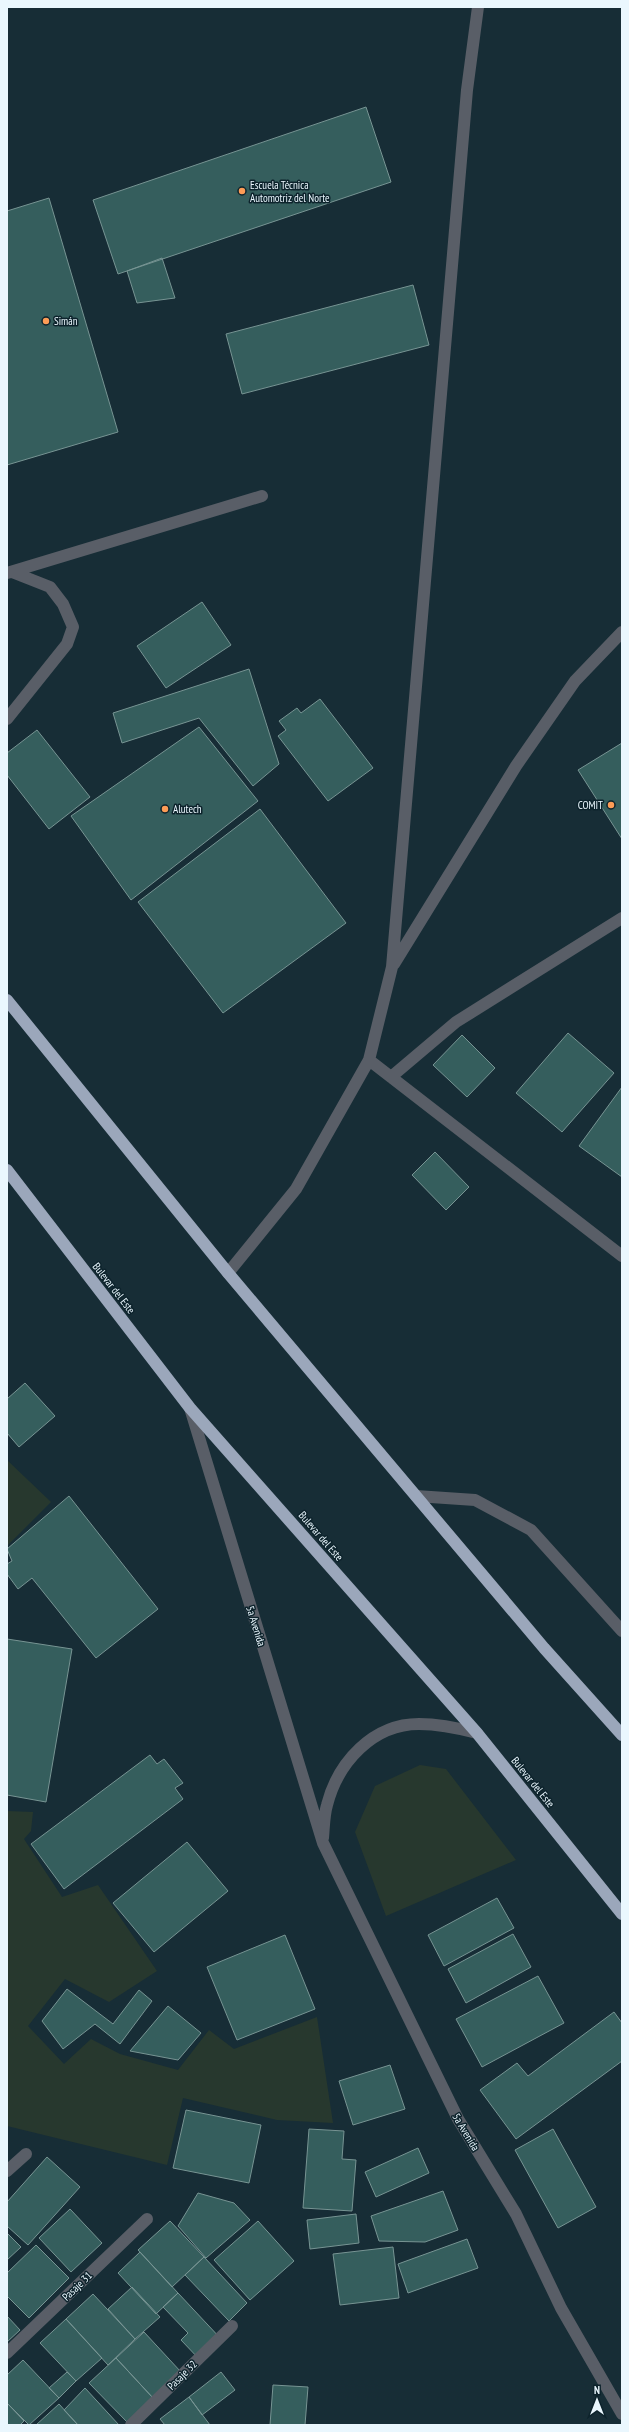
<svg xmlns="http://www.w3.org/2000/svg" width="629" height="2432" font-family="'PT Sans Narrow',sans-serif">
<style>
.green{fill:#27382e}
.building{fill:#355e5d;stroke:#779493}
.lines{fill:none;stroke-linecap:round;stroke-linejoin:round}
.minor{stroke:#595e67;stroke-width:12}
.highway{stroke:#9ba7bb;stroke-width:12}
.poi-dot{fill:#fd9c56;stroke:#0d232c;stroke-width:1.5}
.labels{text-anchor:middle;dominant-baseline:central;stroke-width:3;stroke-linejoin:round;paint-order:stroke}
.poi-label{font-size:11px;fill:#eaf7fe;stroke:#0d232c;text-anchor:start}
.street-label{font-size:11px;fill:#eaf7fe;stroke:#0d232c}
</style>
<rect width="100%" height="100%" fill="#172d36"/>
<path class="green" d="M7,1460L51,1502L7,1546Z
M420,1765L446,1769L516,1860L386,1916L355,1832L375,1786Z
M7,1811L33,1812L31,1831L24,1839L62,1897L98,1885L157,1971L109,2002L65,1979L28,2026L64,2064L91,2039L120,2054L178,2070L209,2030L234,2049L317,2017L333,2123L277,2120L183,2098L167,2165L7,2126Z"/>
<path class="building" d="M366,107L391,182L118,274L93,200Z
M49,198L118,432L7,465V211Z
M162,258L175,298L137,303L127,271Z
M413,285L429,345L242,394L226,334Z
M202,602L231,645L166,688L137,646Z
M249,669L279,764L253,786L199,718L122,743L113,713Z
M320,699L373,768L328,801L278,736L286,730L279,721L297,708L301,713Z
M199,727L258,801L131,900L71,816Z
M37,730L90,797L49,829L7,775V753Z
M622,743V839L578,770Z
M260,809L346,923L223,1013L138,902Z
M568,1033L614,1073L562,1132L516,1093Z
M462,1035L495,1068L467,1097L433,1065Z
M622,1087V1177L579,1146Z
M435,1152L469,1187L446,1210L412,1175Z
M25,1383L55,1416L19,1447L7,1433V1399Z
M69,1496L158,1609L96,1658L32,1578L18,1589L7,1574V1564L12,1561L7,1549Z
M7,1639L72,1649L46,1802L7,1795Z
M150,1755L157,1764L164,1759L183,1783L175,1788L183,1799L64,1889L31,1844Z
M187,1842L228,1891L154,1952L113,1903Z
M497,1898L514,1928L444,1966L428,1935Z
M513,1934L531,1967L466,2003L448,1969Z
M285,1935L315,2009L237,2040L207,1967Z
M538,1976L564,2023L482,2067L456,2019Z
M67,1989L113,2024L139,1990L152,2001L120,2044L95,2024L63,2049L42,2021Z
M168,2006L201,2033L178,2060L130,2051Z
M614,2012L622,2023V2061L516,2139L480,2090L517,2063L528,2076Z
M390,2065L405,2109L353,2125L339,2081Z
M186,2110L261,2125L249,2183L173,2168Z
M309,2129L344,2131L342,2159L356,2160L352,2211L303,2208Z
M553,2129L596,2207L558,2228L515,2150Z
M418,2148L429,2173L376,2197L365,2172Z
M47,2157L80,2187L28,2245L7,2226V2202Z
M443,2191L458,2230L425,2242L379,2241L371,2216Z
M198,2193L234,2203L250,2220L206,2258L178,2226Z
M70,2209L102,2243L71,2272L39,2238Z
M356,2214L359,2243L310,2249L307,2220Z
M170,2221L204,2257L172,2287L138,2250Z
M258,2221L294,2261L250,2300L214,2260Z
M7,2233L21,2247L7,2260Z
M467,2239L478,2268L408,2293L398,2264Z
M36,2245L69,2278L29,2318L7,2296V2273Z
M393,2247L399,2298L340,2305L333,2254Z
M140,2252L178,2293L156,2314L118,2273Z
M204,2257L247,2303L229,2321L185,2275Z
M132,2287L160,2317L135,2339L108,2309Z
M178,2293L222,2340L201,2361L181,2340L188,2333L163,2307Z
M93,2294L135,2339L108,2365L66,2319Z
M7,2316L20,2330L7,2342Z
M66,2319L102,2358L76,2381L40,2343Z
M144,2332L181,2372L153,2398L116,2358Z
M116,2358L153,2398L127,2422L89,2383Z
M23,2360L59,2398L29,2425L7,2403V2375Z
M67,2372L76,2381L59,2398L49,2388Z
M221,2372L235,2390L202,2415L189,2397Z
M273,2385L308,2387L305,2425H270Z
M85,2388L119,2425H78L64,2410Z
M189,2397L210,2425H165L160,2419Z
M7,2403L24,2421L20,2425H7Z
M59,2404L78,2425H36Z"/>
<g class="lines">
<path class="minor" d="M7,573L262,496
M7,719L67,644L73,627L63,604L50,587L12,572
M394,964L516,766L575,681L622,632
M369,1060L622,1256
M391,1077L456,1022L622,918
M228,1273L296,1189L369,1060L392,967L467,90L478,7
M190,1408L323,1843L458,2119L516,2214L561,2308L622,2414
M416,1496L475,1500L531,1530L622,1631
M323,1838C324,1827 324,1815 327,1805C338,1762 373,1724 419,1724C439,1724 458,1728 477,1733
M7,2171L26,2154
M7,2353L147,2219
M131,2425L232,2326"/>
<path class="highway" d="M7,1000L228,1273L544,1648L622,1735
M7,1170L190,1408L477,1733L622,1914"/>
</g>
<g class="poi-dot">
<circle cx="242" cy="191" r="4"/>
<circle cx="46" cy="321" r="4"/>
<circle cx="611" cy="805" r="4"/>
<circle cx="165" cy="809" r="4"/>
</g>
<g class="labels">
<g class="poi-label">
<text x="250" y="185">Escuela Técnica<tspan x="250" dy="13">Automotriz del Norte</tspan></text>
<text x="54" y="321">Simán</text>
<text x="603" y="805" text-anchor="end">COMIT</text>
<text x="173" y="809">Alutech</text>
</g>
<g class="street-label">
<text transform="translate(114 1288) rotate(52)">Bulevar del Este</text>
<text transform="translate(321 1536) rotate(49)">Bulevar del Este</text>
<text transform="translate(256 1626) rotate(73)">5a Avenida</text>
<text transform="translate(533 1782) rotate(51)">Bulevar del Este</text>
<text transform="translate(466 2132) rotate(59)">5a Avenida</text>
<text transform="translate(77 2286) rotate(-44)">Pasaje 31</text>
<text transform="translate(182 2375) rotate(-45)">Pasaje 32</text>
</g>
</g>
<rect width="629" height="2432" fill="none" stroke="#eaf7fe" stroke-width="16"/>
<g transform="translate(597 2400)" stroke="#0d232c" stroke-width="3" paint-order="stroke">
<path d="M0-3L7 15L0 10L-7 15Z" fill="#eaf7fe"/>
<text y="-6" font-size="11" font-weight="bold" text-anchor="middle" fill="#eaf7fe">N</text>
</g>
</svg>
